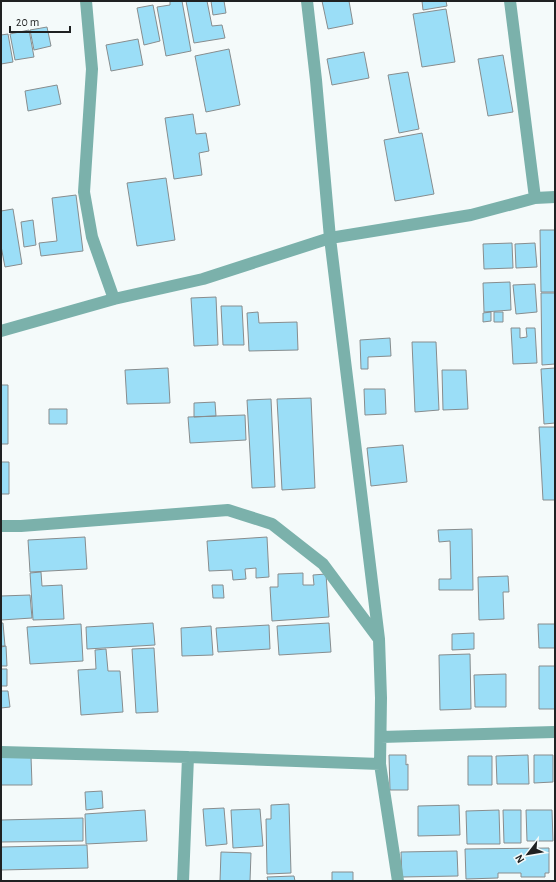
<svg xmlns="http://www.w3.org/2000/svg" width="556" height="882" font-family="'Alegreya Sans',sans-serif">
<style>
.building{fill:#9bdef7;stroke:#888d8e}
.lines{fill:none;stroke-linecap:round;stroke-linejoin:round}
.street{stroke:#7bb1ab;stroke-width:12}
</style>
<rect width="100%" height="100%" fill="#f4fafa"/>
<path class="building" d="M170,1H182L191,51L166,56L157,7L170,5Z
M186,1H207L212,26L222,25L225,38L194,43Z
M211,1H224L226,13L213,15Z
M322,1H349L353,24L328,29Z
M422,1H446L447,6L423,10Z
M153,5L160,41L144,45L137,8Z
M446,9L455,62L422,67L413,14Z
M47,27L51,46L34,50L30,30Z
M29,30L34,57L15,60L10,34Z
M8,34L13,62L1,64V35Z
M138,39L143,65L111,71L106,45Z
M229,49L240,105L206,112L195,56Z
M364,52L369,78L332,85L327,59Z
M503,55L513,112L488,116L478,59Z
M408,72L419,129L399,133L388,75Z
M57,85L61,104L28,111L25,91Z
M193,114L196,134L206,133L209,151L199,153L202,175L174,179L165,118Z
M422,133L434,194L395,201L384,140Z
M166,178L175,240L137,246L127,183Z
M76,195L83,251L41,256L39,243L57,241L52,198Z
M13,209L22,264L5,267L1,246V211Z
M33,220L36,245L24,247L21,222Z
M540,230H555V292H541Z
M512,243L513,268L484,269L483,244Z
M535,243L537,267L516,268L515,244Z
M510,282L511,310L484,312L483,283Z
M535,284L537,312L516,314L513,285Z
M541,293H555V364L542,365Z
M216,297L218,345L194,346L191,298Z
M221,306H242L244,345H223Z
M258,312L259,323L297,322L298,350L249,351L247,313Z
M491,312V321L483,322V313Z
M494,312H503V322H494Z
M511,328H520V338L527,337L526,328H535L537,363L513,364Z
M390,338L391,356L368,357V369H361L360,340Z
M412,342H436L439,410L415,412Z
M168,368L170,403L127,404L125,370Z
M555,368V423L544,424L541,369Z
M442,370H466L468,409L443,410Z
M1,385H8V444H1Z
M364,389H385L386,414L365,415Z
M311,398L315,488L282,490L277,399Z
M271,399L275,487L252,488L247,400Z
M215,402L216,416L194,417V403Z
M49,409H67V424H49Z
M245,415L246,440L190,443L188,417Z
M539,427H555V500H543Z
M403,445L407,482L371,486L367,448Z
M1,462H9V494H1Z
M472,529L473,590H439V579H451L450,541L439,542L438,530Z
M85,537L87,569L30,572L28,540Z
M267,537L269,577L256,578V568L245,569L246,579L233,580L232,570L209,571L207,541Z
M41,572L42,586L62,585L64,619L33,620L30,573Z
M303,573V585H314L313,575L326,574L329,617L272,621L270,587H278V574Z
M508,576L509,592H503L504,619L479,620L478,577Z
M212,585H223L224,598H213Z
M30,595L32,618L1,620V596Z
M1,623H3L5,646H1Z
M153,623L155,645L87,649L86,627Z
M329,623L331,652L279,655L277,626Z
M81,624L83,661L30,664L27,627Z
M538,624H555V648H539Z
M269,625L270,649L218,652L216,628Z
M211,626L213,655L182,656L181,628Z
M474,633V649L452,650V634Z
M6,646L7,666H1V647Z
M154,648L158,712L136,713L132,649Z
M106,649L108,671H120L123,712L81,715L78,670L96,669L95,650Z
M470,654L471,709L440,710L439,655Z
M539,666H555V709H539Z
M1,669H7V686H1Z
M506,674V707H475L474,675Z
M1,691H8L10,707L1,708Z
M389,755H406V765L408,764V790H390Z
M528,755L529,784H497L496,756Z
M534,755H553V782L534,783Z
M31,756L32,785H1V757Z
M468,756H492V785H468Z
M102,791L103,808L86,810L85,792Z
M289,804L291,873L267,874L266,819H271V805Z
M459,805L460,835L418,836V806Z
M224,808L227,844L206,846L203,809Z
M260,809L263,846L233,848L231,810Z
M145,810L147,841L86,844L85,814Z
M499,810L500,844H467L466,811Z
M503,810H521V843H504Z
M526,810H552L553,841H527Z
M83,818V841L1,842V820Z
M87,845L88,868L1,870V847Z
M549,848V873H545V877H521V873H498V878L466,879L465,849Z
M457,851L458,876L402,877L401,852Z
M221,852L251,853L250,881H220Z
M332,872H353V881H332Z
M294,876L295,881H268L267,877Z"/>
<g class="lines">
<path class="street" d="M86,1L92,69L84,192L92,237L114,299
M307,1L316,80L330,238L379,639L381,698L380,764L398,881
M510,1L535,198
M1,331L114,299L203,279L330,238L471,215L535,198L555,197
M1,526H21L228,510L272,524L323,564L378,638
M381,737L555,732
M1,752L188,757L380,764
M183,881L188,757"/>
</g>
<rect width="556" height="882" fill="none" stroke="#1f2122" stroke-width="4"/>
<g transform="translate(528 854) rotate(239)" stroke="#f4fafa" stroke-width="3" paint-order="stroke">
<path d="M0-3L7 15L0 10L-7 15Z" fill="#1f2122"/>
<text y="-6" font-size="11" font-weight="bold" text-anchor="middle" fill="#1f2122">N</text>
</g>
<path d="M10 26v6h60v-6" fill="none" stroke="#1f2122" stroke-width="2"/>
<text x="16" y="26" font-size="12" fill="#1f2122" stroke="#f4fafa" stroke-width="3" paint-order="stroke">20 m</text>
</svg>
